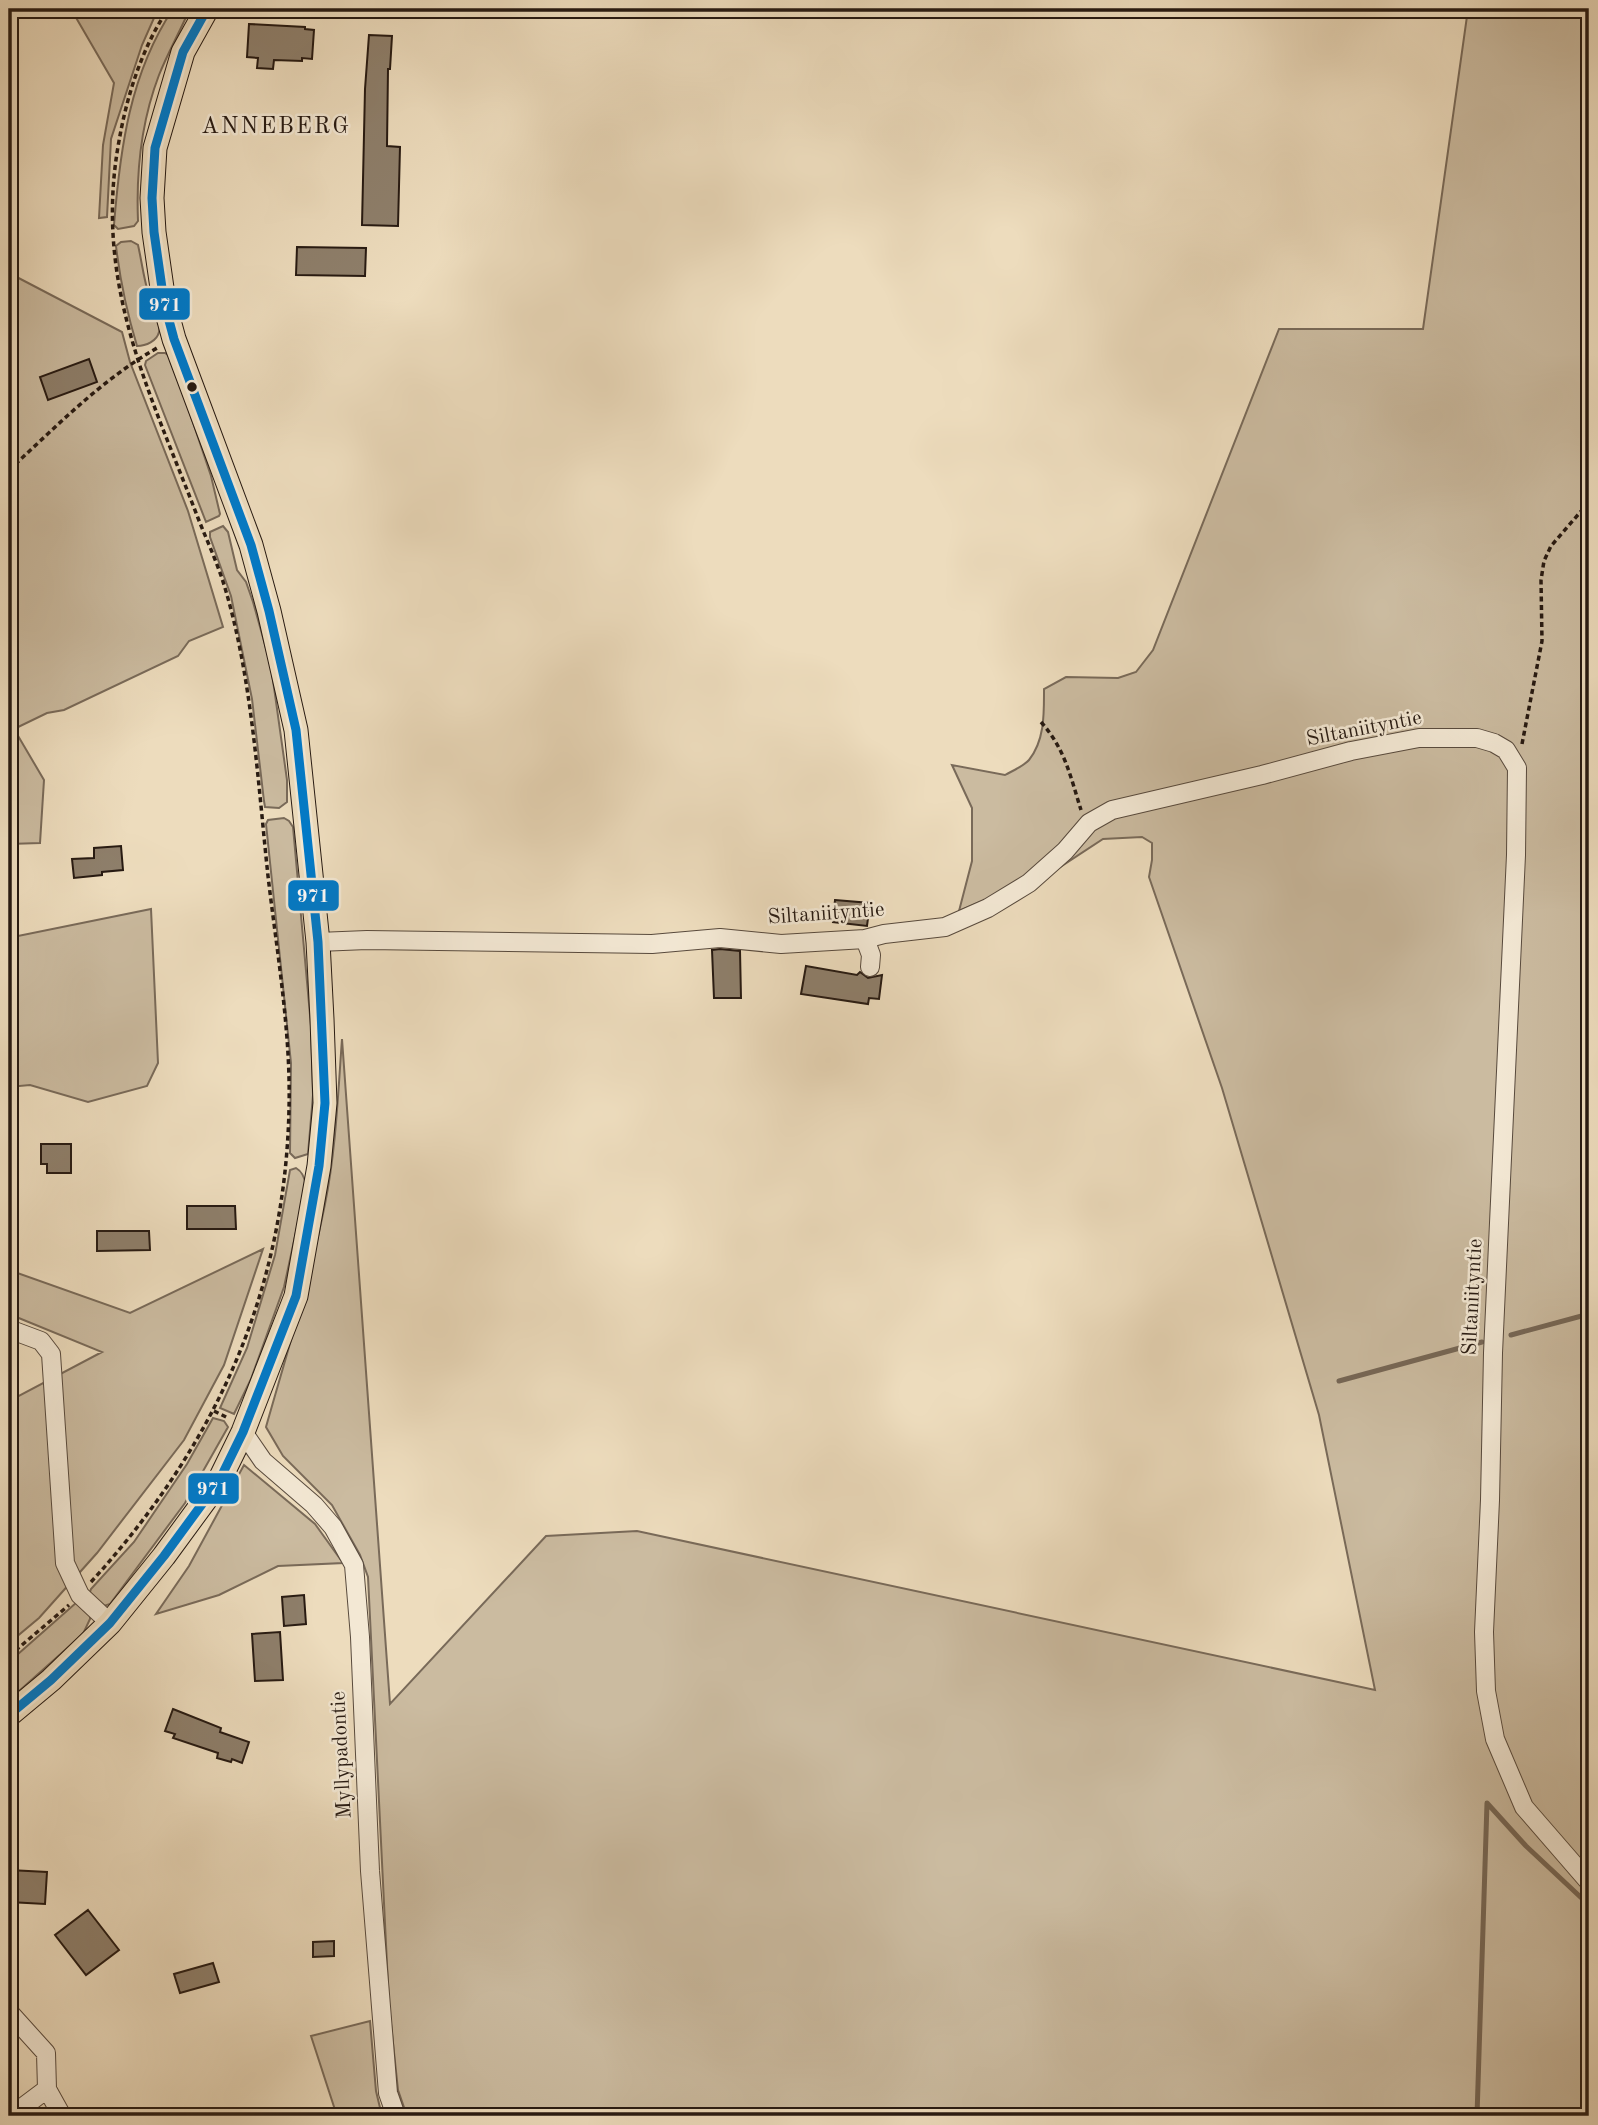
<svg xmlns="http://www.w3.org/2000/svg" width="1598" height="2125" font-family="'Old Standard TT',serif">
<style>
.green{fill:#cbbba0;stroke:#796a59;stroke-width:2}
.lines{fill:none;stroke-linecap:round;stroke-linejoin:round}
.stream{stroke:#766756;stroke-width:5}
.building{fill:#8e7f6b;stroke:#271a12;stroke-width:2}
.minor-casing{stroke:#584a3d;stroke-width:20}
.major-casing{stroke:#271a12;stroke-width:25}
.path{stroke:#271a12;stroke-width:3.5;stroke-dasharray:5 3.5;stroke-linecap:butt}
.minor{stroke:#f3e8d4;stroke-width:18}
.major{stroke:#eddcbd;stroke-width:23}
.bus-1-casing{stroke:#f3e8d4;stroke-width:14}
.bus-1{stroke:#007ac9;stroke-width:9}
.bus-dot{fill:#271a12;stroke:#f3e8d4;stroke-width:2.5}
.labels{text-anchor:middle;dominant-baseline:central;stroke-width:5;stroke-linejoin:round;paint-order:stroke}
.street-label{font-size:21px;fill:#271a12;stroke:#f3e8d4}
.neighbourhood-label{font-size:23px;letter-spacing:2px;fill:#271a12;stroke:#f3e8d4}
.line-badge{stroke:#f3e8d4;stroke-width:2.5}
.badge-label{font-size:19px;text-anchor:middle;font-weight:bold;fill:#fff}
</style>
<rect width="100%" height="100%" fill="#eddcbd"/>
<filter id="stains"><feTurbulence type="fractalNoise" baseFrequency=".00286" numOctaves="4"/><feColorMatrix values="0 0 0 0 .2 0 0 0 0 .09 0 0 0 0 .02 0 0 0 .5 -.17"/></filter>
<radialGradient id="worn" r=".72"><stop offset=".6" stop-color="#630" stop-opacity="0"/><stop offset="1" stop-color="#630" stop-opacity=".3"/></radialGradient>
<path class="green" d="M71,9H158L142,45L111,139L107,217L99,218L103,145L114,83Z
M173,9L187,15C178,35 167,55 159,75C141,122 136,171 138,221L134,226L118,229L114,225C120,149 130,73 173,9Z
M1468,9H1589V2116H407L398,2090L389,2005L368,1577L360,1555L332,1505L283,1456L266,1427C287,1353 310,1279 325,1204C336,1150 338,1093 342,1039L390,1704L546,1536L637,1531L1375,1690L1319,1415L1222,1088L1149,877L1152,860V843L1142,837L1103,839L1054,871L959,911L972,861V808L952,765L1005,775C1012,771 1024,766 1029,760C1045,740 1044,713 1044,689L1066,677L1118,678L1136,672L1153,650L1279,329H1423Z
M131,241L138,245C143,267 145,290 154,310C156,317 161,325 159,332C157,341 146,346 137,346C127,313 120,280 116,246L121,242Z
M9,273L122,332L130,362L188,511L223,627L189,641L178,656L64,710L47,713L14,729L44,780L40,843L9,844Z
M158,353H165L171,357L211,476L220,514L219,516L206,522L145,365L146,361Z
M223,526L228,532L237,570L246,582L253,602L271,666L287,780V802L279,808L265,807L264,801L252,699L231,596L210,537V532Z
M284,818L289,821L293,827L311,1026L313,1095L308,1154L295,1158L290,1153L291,1063L266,824L268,820Z
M151,909L158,1063L147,1086L88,1102L30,1085L9,1087V935L18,936Z
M296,1168C303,1172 305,1178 306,1186L284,1287L251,1379L234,1414L220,1408L247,1348L275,1255L290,1170Z
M263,1249L224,1365L184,1440L97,1553L39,1618L9,1643V1401L102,1352L9,1314V1270L130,1313Z
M213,1418L224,1421L228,1427L185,1503L110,1604L104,1606L89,1595L91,1589L134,1542L187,1464Z
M244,1465L315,1524L343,1563L278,1566L219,1595L156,1614L189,1566Z
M77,1602L90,1614V1619L83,1634L9,1700V1662Z
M370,2021L376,2091L382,2116H337L311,2036Z"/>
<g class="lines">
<path class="stream" d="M1511,1335L1589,1314
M1339,1381L1482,1342
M1477,2116L1487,1803L1526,1846L1589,1905"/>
</g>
<path class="building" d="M249,24L305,27V29L314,30L312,59L302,58V61L274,60L273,69L257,68L258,58L247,57Z
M369,35L392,36L390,69H388L387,146L400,147L398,226L362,225L365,89Z
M297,247L366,248L365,276L296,275Z
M89,359L97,382L48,400L40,377Z
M121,846L123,870L102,872V875L74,878L72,859L94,858V848Z
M835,900L870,903L867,926L833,922Z
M720,949L740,951L741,998H714L712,950Z
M806,966L857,975L860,972L868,978L882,975L879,999L869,998L868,1004L801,994Z
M41,1144H71V1173H47V1164H41Z
M187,1206H235L236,1229H187Z
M97,1231H149L150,1250L97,1251Z
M304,1595L306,1624L284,1626L282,1597Z
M280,1632L283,1680L255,1681L252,1634Z
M173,1709L221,1728L220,1732L249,1742L242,1763L232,1759L231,1762L217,1758L218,1753L173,1738L175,1734L165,1731Z
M9,1870L47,1872L45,1904L9,1902Z
M88,1910L119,1950L86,1975L55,1935Z
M334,1941V1956L313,1957V1942Z
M213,1963L219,1982L180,1993L174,1974Z"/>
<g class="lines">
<g class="minor-casing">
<path id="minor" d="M865,939L871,955L870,967
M318,942L367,940L652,944L720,938L781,944L865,939L884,934L945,927L988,908L1029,883L1065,851L1089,823L1112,810L1262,775L1351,751L1419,738H1477L1494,743L1506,750L1517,768L1516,855L1493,1353L1490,1500L1484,1632L1486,1691L1495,1739L1524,1807L1589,1882
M9,1329L41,1341L51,1354L65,1563L80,1595L110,1623
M243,1432L263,1461L314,1505L333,1527L354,1565L360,1637L370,1871L388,2093L396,2116
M9,2012L46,2053L47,2089L62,2116
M11,2116L47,2089"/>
</g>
<g class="major-casing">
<path id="major" d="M9,1715L51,1680L110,1623L164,1556L219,1481L243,1432L296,1296L319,1166L325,1103L322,1019L318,942L296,730L269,611L251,545L174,339L164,302L154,232L152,198L155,148L183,52L207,9"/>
</g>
<path class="path" d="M9,470C56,427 101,380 157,348
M1041,722C1065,749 1070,775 1081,810
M1522,744L1542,641L1541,580L1544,561L1551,546L1589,502
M214,1411L228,1418
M91,1582C214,1447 285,1294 289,1109C291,1032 277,953 268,876C258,783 252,678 225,588C218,564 207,541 198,518C149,390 93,282 119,141C127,95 142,48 168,9
M9,1656L69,1605"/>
<use href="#minor" class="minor"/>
<use href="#major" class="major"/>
<g class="bus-1-casing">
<path id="bus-1" d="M9,1715L51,1680L110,1623L164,1556L219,1481L243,1432L296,1296L319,1166L325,1103L318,942L296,730L269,611L251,545L174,339L164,302L154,232L152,198L155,148L183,52L207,9"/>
</g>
<use href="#bus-1" class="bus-1"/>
</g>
<circle class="bus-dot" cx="192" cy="387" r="6"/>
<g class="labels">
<g class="street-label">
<text transform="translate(1364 729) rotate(-11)">Siltaniityntie</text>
<text transform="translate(826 914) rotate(-4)">Siltaniityntie</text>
<text transform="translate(1473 1297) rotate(-87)">Siltaniityntie</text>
<text transform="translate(342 1755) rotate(-93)">Myllypadontie</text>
</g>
<g class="neighbourhood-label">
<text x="276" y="126">ANNEBERG</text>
</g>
</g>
<g class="line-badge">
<rect x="138" y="287" width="53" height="34" rx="7" fill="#007ac9"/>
<rect x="287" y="879" width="53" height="33" rx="7" fill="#007ac9"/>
<rect x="187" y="1472" width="53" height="33" rx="7" fill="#007ac9"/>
</g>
<g class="badge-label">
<text x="165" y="311">971</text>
<text x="313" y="902">971</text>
<text x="213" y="1495">971</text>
</g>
<rect width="1598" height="2125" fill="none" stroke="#eddcbd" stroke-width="35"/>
<rect x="10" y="10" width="1577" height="2104" fill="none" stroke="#271a12" stroke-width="3.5"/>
<rect x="18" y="18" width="1563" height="2090" fill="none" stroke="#271a12" stroke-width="2"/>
<rect width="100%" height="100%" filter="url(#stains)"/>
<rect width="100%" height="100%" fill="url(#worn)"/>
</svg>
